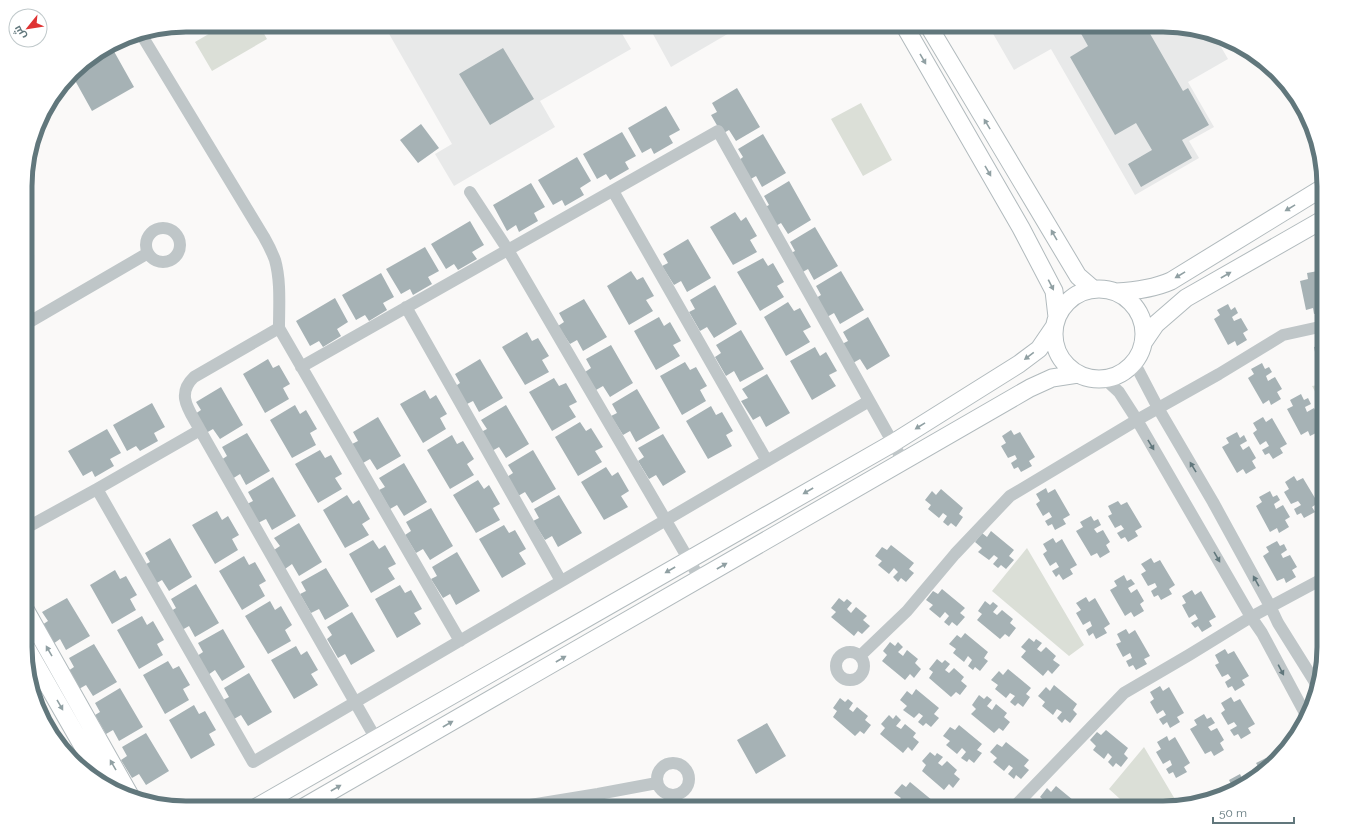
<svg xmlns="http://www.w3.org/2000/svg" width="1349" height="833" font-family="Raleway,Cairo,sans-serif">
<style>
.built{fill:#e8e9e9}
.green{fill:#dbdfd7}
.building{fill:#a6b2b5}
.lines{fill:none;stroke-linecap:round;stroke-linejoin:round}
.secondary-casing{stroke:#b1babd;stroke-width:19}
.street{stroke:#bfc6c8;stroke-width:12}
.secondary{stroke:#fff;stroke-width:17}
.oneway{fill:#90a0a3}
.oneway2{fill:#61777c}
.rim{fill:none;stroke:#61777c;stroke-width:5}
</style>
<rect width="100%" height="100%" fill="#faf9f8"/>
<path class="built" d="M384,25H617L631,49L540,101L555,127L454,186L435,154L452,144Z
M648,25H743L671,67Z
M988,25H1163L1213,33L1228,59L1188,82L1214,127L1189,141L1199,158L1135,195L1051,49L1014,70Z"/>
<path class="green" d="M224,25H259L267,39L212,71L195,42Z
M861,103L892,160L863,176L831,119Z
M1324,384V408L1312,386Z
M1027,548L1084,645L1069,656L992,591Z
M1144,747L1179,806L1173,808H1130L1109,789Z"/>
<path class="building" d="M1087,25H1145L1183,91L1188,88L1209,125L1182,140L1192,158L1141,187L1128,164L1152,150L1136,123L1115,135L1070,57L1088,46L1079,30Z
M111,46L134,87L92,111L72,75L80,65Z
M503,48L534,99L490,125L459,74Z
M737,88L760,127L736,141L729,130L722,134L711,115L717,112L712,103Z
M666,106L680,130L669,136L673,143L654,154L651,148L642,153L628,128Z
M421,124L439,148L418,163L400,140Z
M622,132L636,156L625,162L629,169L610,180L606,174L597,179L583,154Z
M763,134L786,173L762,187L756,176L749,180L738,161L743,157L738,149Z
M577,157L591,181L580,188L584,195L565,206L562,200L553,205L538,180Z
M789,181L811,220L788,234L781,223L774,227L763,208L769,205L764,196Z
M531,183L545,207L534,213L538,221L519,232L516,225L507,231L493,205Z
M735,212L741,221L746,217L757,236L750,240L757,252L733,265L710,227Z
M470,221L484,245L472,252L477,259L458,270L454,264L446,269L431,244Z
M815,227L838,266L814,280L808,269L801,273L789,254L795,251L790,242Z
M688,239L711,278L687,292L681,281L674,285L662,266L668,263L663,254Z
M425,247L439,271L428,277L432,284L413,295L410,289L401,294L386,269Z
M763,258L768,266L773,263L784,282L777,286L784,297L760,311L737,272Z
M631,271L637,280L643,277L654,296L646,300L653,311L629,325L607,286Z
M841,271L864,310L840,324L834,313L827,317L816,298L821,295L816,286Z
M1318,271L1320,277L1324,276V283L1318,284L1319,290L1324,289V312L1314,314L1313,308L1306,310L1300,281L1308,279L1307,273Z
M381,273L394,297L383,303L387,310L369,321L365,315L356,320L342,295Z
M715,285L737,324L714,338L707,327L700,331L689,312L695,309L690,300Z
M335,298L348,322L337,329L341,336L323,347L319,341L310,346L296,321Z
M584,299L607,337L583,351L577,340L570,344L558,326L564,322L559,313Z
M788,302L794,311L800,308L811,327L803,331L810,342L786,356L764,317Z
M1228,304L1231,310L1235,307L1238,313L1232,317L1234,321L1241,318L1248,330L1243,333L1247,340L1237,346L1235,341L1228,345L1214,319L1220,315L1217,310Z
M659,317L664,326L670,322L681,341L673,345L680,356L656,370L634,331Z
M868,317L890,356L867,370L860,359L853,363L842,344L848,341L843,332Z
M741,330L764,369L740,382L734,371L726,376L715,357L721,353L716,345Z
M527,332L532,341L538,338L549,356L542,360L549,372L525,385L502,347Z
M1324,339V375L1320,376L1314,347L1321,346L1320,340Z
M611,345L633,383L610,397L603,386L596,390L585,372L591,368L586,359Z
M815,347L820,356L826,352L837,371L829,375L836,386L812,400L790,361Z
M268,359L273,368L279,365L290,384L283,388L289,399L265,413L243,374Z
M480,359L503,398L479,412L473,401L465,405L454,387L460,383L455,374Z
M685,362L690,370L696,367L707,386L700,390L706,401L682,415L660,376Z
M1262,363L1265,369L1269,367L1272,372L1266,376L1268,381L1275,377L1282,389L1277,392L1281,399L1271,405L1269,400L1263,404L1248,378L1254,374L1251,369Z
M767,374L790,413L766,427L760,416L753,420L741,401L748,398L742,389Z
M554,378L559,386L566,383L577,402L569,406L576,417L552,431L529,392Z
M221,387L243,425L220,439L213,429L206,433L195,414L201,410L196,402Z
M637,389L660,428L636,442L630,431L623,435L611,416L617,413L612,404Z
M425,390L430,399L436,395L447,414L440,418L446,429L423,443L400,404Z
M1301,394L1304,400L1308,398L1311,404L1305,407L1307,412L1314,408L1321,421L1316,423L1320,431L1310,436L1308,431L1301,435L1287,409L1293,406L1290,400Z
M152,403L165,427L154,433L158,441L140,451L136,446L127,451L113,425Z
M295,405L300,414L306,410L317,429L310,433L316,445L292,458L270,420Z
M506,405L529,444L506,458L499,447L492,451L481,432L487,429L481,420Z
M711,406L716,415L722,412L733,431L726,435L732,446L708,459L686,421Z
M378,417L401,456L377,470L370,459L363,463L352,444L358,441L353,432Z
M1263,417L1266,422L1272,418L1287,444L1280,448L1283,453L1273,459L1269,453L1265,455L1262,450L1269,446L1266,441L1260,445L1253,433L1257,430L1253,423Z
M580,422L586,431L591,428L603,447L595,451L602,462L578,476L555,437Z
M107,429L121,453L110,459L114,466L95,477L92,471L83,476L68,451Z
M1011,430L1014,435L1020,432L1035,457L1029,461L1032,466L1021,472L1018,467L1014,469L1011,463L1017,459L1015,455L1008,458L1001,446L1006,443L1002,436Z
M1237,432L1240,438L1244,435L1247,441L1240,445L1243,450L1249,446L1256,458L1252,461L1256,468L1246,474L1243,469L1237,473L1222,447L1229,443L1226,438Z
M247,433L270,471L246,485L240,474L232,479L221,460L227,456L222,447Z
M663,434L686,472L663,486L656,475L649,479L638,461L644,457L638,448Z
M452,435L457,444L463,441L474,459L467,464L474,475L450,489L427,450Z
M320,450L325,458L331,455L342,474L335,478L342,489L318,503L295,464Z
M533,450L556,489L532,503L525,492L518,496L507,477L513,473L508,465Z
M404,463L427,502L404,516L397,505L390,509L379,490L385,487L379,478Z
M606,467L612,476L618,472L629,491L621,496L628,507L604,520L581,482Z
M1294,476L1297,481L1303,478L1318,503L1312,507L1315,512L1304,518L1301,513L1297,515L1294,509L1301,505L1298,501L1291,504L1284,492L1289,489L1285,482Z
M273,477L296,516L272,530L266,519L258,523L247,504L253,501L248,492Z
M478,480L484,489L489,485L500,504L493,508L500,520L476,533L453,495Z
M1046,488L1048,493L1055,489L1070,515L1063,519L1066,524L1055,530L1052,524L1048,526L1045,521L1052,517L1049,512L1043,516L1036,504L1040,501L1036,494Z
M941,489L963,508L959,514L963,517L956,527L951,523L948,526L943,522L947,516L943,513L939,518L928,509L931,505L925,500L932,491L936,495Z
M1270,491L1273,497L1277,495L1280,500L1274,504L1276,509L1283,505L1290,517L1285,520L1289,527L1279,533L1277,528L1270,532L1256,506L1262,502L1259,497Z
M347,495L353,504L359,500L370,519L362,524L369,535L345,548L323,510Z
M559,495L582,533L558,547L552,536L545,540L533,521L539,518L534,509Z
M1118,501L1121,505L1127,502L1142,527L1135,531L1138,536L1128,542L1125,537L1121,539L1117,533L1124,529L1121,525L1115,528L1108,516L1112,514L1108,506Z
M431,508L453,546L430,560L423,549L416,553L405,535L411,531L406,522Z
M217,511L222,520L228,516L239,535L232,539L238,550L215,564L192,525Z
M1091,516L1094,521L1098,519L1101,525L1094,529L1097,533L1103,530L1110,542L1106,545L1110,552L1100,558L1097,553L1091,556L1076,531L1083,527L1080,522Z
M299,523L322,562L299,576L292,564L285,569L274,550L280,546L274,538Z
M504,525L509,533L515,530L526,549L519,553L526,564L502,578L479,539Z
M991,531L1014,550L1009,556L1014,560L1006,569L1001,565L998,568L993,564L998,558L994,555L989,560L978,552L982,548L975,542L982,533L987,537Z
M170,538L192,577L169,591L162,580L155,584L144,565L150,562L145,553Z
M1053,538L1056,543L1062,539L1077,565L1070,569L1073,574L1063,580L1059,574L1056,577L1052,571L1059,567L1056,562L1050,566L1043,554L1047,551L1043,544Z
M373,540L379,549L385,545L396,564L388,568L395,579L371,593L349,554Z
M1277,541L1280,546L1284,544L1287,550L1281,554L1283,558L1290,555L1297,567L1292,570L1296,577L1286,583L1284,578L1277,581L1263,556L1269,552L1266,547Z
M891,545L914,563L909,569L914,573L906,582L901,578L898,582L893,577L898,572L894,568L889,574L878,565L882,561L875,556L882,547L887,550Z
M457,552L480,591L456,605L450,594L443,598L431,579L437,576L432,567Z
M244,556L249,565L255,562L266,581L259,585L265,596L242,610L219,571Z
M1151,558L1154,563L1160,560L1175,585L1169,589L1172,594L1161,600L1158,595L1154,597L1151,591L1157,587L1155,583L1148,586L1141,574L1146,571L1141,564Z
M326,568L349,606L325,620L319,609L311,613L300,594L306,591L301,582Z
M115,570L120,579L126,576L137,595L130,599L136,610L112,624L90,585Z
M1124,575L1127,581L1131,579L1135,584L1128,588L1131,593L1137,589L1144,601L1140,604L1144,611L1134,617L1131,612L1125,616L1110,590L1117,586L1114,581Z
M196,584L219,623L195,637L189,626L182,630L171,611L176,608L171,599Z
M400,585L405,593L411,590L422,609L414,613L421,624L397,638L375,599Z
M942,589L965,608L960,613L965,617L957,626L952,622L949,626L944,622L949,616L945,612L940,618L929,609L933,605L926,600L933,591L938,594Z
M1192,590L1195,595L1201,591L1216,617L1209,621L1212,626L1202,632L1198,626L1195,628L1191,623L1198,619L1195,614L1189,618L1182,605L1186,603L1182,596Z
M1086,597L1089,602L1095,598L1110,624L1104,628L1107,633L1096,639L1093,633L1089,636L1086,630L1092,626L1090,621L1083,625L1076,613L1081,610L1076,603Z
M67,598L90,636L66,650L60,639L53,644L42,625L48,621L42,612Z
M839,598L844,602L847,599L852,603L847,609L851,613L856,607L867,616L863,620L870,626L862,634L858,631L854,636L831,617L836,612L831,608Z
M270,601L275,610L281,606L292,625L285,630L291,641L268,654L245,616Z
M985,601L990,605L993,602L998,606L993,612L997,615L1002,610L1013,619L1010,623L1016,628L1009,637L1005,634L1000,639L977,620L982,614L978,611Z
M352,612L375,651L351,665L345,654L338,658L327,639L332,635L327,627Z
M142,616L147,625L153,621L164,640L157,644L163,655L139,669L117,630Z
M223,629L245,667L222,681L215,670L208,675L197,656L203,652L198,643Z
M1126,629L1129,634L1135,630L1150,656L1144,659L1147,664L1136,670L1133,665L1129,667L1126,661L1132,658L1130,653L1123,657L1116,644L1121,642L1117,634Z
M965,633L988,652L984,658L988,661L980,671L975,667L973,670L968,666L972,660L968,656L964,662L953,653L956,649L949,644L957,635L961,638Z
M1029,638L1034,642L1036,639L1042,643L1037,649L1041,652L1046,647L1056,656L1053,660L1060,665L1052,674L1048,670L1043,676L1021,657L1026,651L1021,647Z
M890,642L895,646L898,642L903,647L898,652L903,656L907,650L918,659L915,663L921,669L914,678L910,674L905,680L882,661L887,655L883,651Z
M94,644L117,682L93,696L86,685L79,689L68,671L74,667L69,658Z
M296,646L301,655L307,651L318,670L311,674L318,685L294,699L271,660Z
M1225,649L1228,654L1234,651L1249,676L1242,680L1245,685L1235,691L1232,686L1228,688L1225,682L1231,678L1228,674L1222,677L1215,665L1219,663L1215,655Z
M937,659L942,663L945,660L950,664L945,670L949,673L954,668L964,677L961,681L967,686L960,695L956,692L951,697L929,678L933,672L929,669Z
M168,661L173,669L179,666L190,685L183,689L189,700L165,714L143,675Z
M1008,669L1031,688L1026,694L1030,697L1023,707L1018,703L1015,706L1010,702L1015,696L1010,693L1006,698L995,689L998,685L991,680L999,671L1003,675Z
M249,673L272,712L248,726L241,715L234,719L223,700L229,697L224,688Z
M1054,685L1077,704L1073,710L1077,714L1070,723L1065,719L1062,723L1057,718L1062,712L1057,709L1053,715L1042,706L1045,702L1038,696L1046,687L1050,691Z
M1160,686L1163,691L1169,687L1184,713L1177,717L1180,722L1170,728L1167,722L1163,725L1159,719L1166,715L1163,710L1157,714L1150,702L1154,699L1150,692Z
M120,688L143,727L119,741L113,730L106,734L95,715L100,712L95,703Z
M916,689L939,708L934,714L939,718L931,727L926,723L923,726L918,722L923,716L919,713L914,718L903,710L907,706L900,700L907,691L912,695Z
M979,695L984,699L987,696L992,700L987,706L992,710L996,704L1007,713L1004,717L1010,722L1003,731L999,728L994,733L971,714L976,709L972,705Z
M1231,697L1234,702L1240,699L1255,724L1248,728L1251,733L1241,739L1238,734L1234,736L1230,730L1237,726L1234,722L1228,725L1221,713L1225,710L1221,703Z
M840,698L845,702L848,699L853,703L849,709L853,712L857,707L868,716L865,720L871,725L864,734L860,731L855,736L833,717L837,711L833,708Z
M194,705L199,714L205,711L216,730L209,734L215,745L191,759L169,720Z
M1204,714L1207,719L1211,717L1215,723L1208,727L1211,731L1217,728L1224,740L1220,743L1224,750L1214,756L1211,751L1205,754L1190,729L1197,725L1194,720Z
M889,715L893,719L896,715L901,720L896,726L901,729L905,724L916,733L913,737L919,742L912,751L908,747L903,753L880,734L885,728L881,724Z
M767,723L786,756L756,774L737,740Z
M959,725L982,744L977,750L982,753L974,763L969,759L967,762L961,758L966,752L962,748L957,754L946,745L950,741L943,736L950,727L955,730Z
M1106,730L1128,748L1124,754L1128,758L1121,767L1116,763L1113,767L1108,762L1112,757L1108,753L1104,759L1093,750L1096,746L1090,740L1097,732L1101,735Z
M146,733L169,771L146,785L139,774L132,778L121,760L127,756L122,747Z
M1167,736L1169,741L1175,737L1190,763L1184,767L1187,772L1176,778L1173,772L1169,774L1166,769L1172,765L1170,760L1163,764L1156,752L1161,749L1157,742Z
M1006,742L1029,760L1024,766L1029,770L1021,779L1016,775L1014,779L1008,774L1013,768L1009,765L1004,771L993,762L997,758L990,752L997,744L1002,747Z
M930,752L935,756L937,753L943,757L938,763L942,766L947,761L957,770L954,774L960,779L953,788L949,784L944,790L922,771L926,765L922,761Z
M1266,758L1269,763L1261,771L1256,763Z
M1240,774L1243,780L1247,778L1249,782L1244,786L1227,791L1226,789L1232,786L1229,780Z
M910,782L933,801L929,807L930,808H916L913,806L912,808H904L898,802L901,798L894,793L902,784L906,787Z
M1056,786L1079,805L1076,808H1045L1043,806L1046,802L1040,797L1047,788L1051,792Z
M1199,794L1202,799L1191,802L1190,800Z
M957,799L968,808H943L948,801L953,804Z
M1101,801L1106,805L1109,802L1114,806L1113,808H1096Z"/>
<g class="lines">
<g class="secondary-casing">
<path id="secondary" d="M904,25L1021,228L1054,291L1057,317
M928,25L1078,276L1093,289
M1054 334a45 45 0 1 1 90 0a45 45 0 1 1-90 0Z
M1116,292C1135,291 1153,289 1171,281L1324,187
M1143,343L1156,324L1186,298L1324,219
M26,611L132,799
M26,647L105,785
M255,808L893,443L1019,364L1039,349L1054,327
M302,808L1030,388L1052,378L1078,374"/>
</g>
<path class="street" d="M613,191L767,461
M470,192L508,250L700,579
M146 245a17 17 0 1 1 34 0a17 17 0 1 1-34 0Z
M406,307L561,581
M26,324L148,253
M279,328L460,641
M1134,362L1158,408L1213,502L1270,606L1278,623L1318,687
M301,367L718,131L903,461
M1105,379L1119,392L1137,420L1251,617L1262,633L1307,717
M200,430L376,739
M97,489L253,762L869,401
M26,528L97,489L200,430C190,411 175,395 194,377L279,328C279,306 281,281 275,260C272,252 268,244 264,237L141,34
M836 666a14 14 0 1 1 28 0a14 14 0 1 1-28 0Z
M860,656L907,611L955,554L1010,496L1137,420L1219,374L1283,335L1324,326
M657 779a16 16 0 1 1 32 0a16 16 0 1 1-32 0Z
M512,808L598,794L657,783
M1013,808L1124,693L1189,655L1251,617L1324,578"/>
<use href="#secondary" class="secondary"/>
</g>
<defs><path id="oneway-solid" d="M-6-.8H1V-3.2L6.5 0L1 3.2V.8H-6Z"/></defs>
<g class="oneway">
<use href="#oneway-solid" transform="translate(923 59) rotate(60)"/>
<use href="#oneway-solid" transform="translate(987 124) rotate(-121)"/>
<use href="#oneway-solid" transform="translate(988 171) rotate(60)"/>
<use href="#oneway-solid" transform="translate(1290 208) rotate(149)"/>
<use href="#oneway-solid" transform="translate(1054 235) rotate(-120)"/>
<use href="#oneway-solid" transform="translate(1180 275) rotate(149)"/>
<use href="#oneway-solid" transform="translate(1226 275) rotate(-30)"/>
<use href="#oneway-solid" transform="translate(1051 285) rotate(63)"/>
<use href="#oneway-solid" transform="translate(1029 356) rotate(143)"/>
<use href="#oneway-solid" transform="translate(920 426) rotate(148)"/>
<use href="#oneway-solid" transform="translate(808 491) rotate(150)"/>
<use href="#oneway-solid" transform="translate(722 566) rotate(-30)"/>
<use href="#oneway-solid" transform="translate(670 570) rotate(150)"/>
<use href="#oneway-solid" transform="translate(49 651) rotate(-120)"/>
<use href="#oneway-solid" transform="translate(561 659) rotate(-30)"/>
<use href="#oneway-solid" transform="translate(60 705) rotate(60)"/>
<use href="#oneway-solid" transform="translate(448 724) rotate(-30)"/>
<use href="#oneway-solid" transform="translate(113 765) rotate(-120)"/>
<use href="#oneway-solid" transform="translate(336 788) rotate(-30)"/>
</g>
<g class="oneway2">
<use href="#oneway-solid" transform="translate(1151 445) rotate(59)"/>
<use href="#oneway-solid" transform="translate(1193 467) rotate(-121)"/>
<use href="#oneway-solid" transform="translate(1217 557) rotate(60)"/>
<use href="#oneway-solid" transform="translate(1256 581) rotate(-119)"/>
<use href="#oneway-solid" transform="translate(1281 670) rotate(62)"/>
</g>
<path d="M0 0H1349V833H0ZM186 32H1163A154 154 0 0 1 1317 186V647A154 154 0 0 1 1163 801H186A154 154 0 0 1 32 647V186A154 154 0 0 1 186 32Z" fill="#fff" fill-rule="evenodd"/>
<path class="rim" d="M186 32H1163A154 154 0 0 1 1317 186V647A154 154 0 0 1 1163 801H186A154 154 0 0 1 32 647V186A154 154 0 0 1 186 32Z"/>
<g transform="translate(28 28) rotate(240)"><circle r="19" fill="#ffffff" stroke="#c0c9cb"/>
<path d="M0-3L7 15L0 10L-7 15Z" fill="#df3333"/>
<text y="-6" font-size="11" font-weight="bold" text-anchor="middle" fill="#61777c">ش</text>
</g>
<path d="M1213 817v6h81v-6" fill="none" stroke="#61777c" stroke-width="2"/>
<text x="1219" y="817" font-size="12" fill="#61777c" stroke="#ffffff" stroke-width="3" paint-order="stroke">50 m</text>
</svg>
